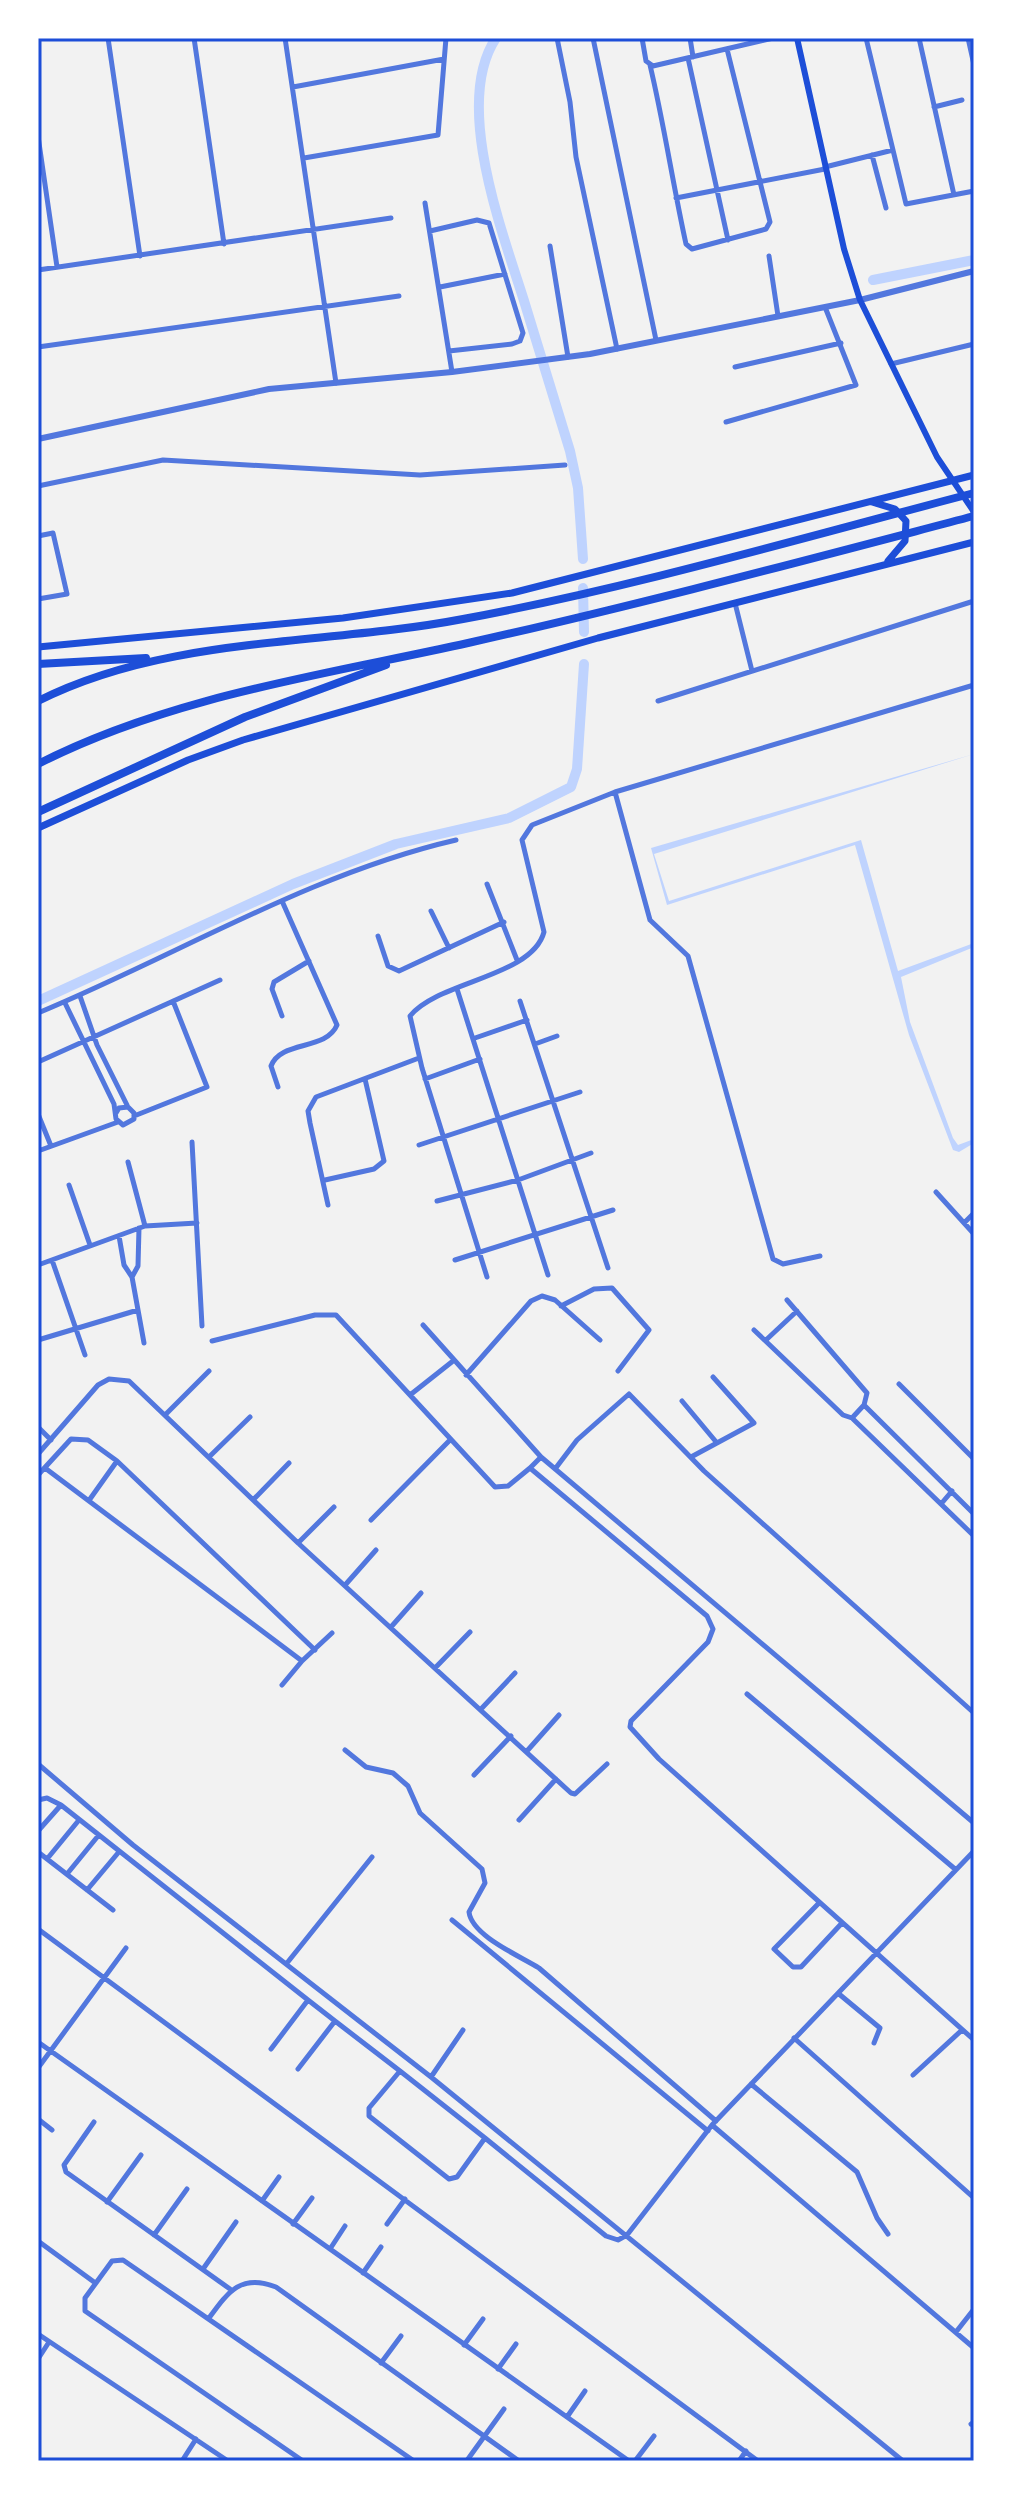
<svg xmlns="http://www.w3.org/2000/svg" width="1012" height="2499" font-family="'DM Sans',sans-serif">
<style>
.water{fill:#bfd3fe}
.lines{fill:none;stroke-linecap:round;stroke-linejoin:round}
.canal{stroke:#bfd3fe;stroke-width:10}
.minor{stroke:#5277de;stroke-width:5}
.tertiary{stroke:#5277de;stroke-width:6}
.secondary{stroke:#1d4ed8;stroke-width:6}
.primary{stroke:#1d4ed8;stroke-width:7}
.motorway{stroke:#1d4ed8;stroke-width:8}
.neatline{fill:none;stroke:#1d4ed8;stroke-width:3}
</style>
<rect width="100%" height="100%" fill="#f2f2f2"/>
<path class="water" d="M974,754L654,854L669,901L861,840L898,971L974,943V947L901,977L910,1022L953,1138L958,1145L974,1139V1143L959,1152L953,1150L909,1035L855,845L667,905L651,848Z"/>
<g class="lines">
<path class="canal" d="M496,38C452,104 504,236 525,304C540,353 555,402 570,451L578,488L583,559
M873,280L974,260
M583,588L584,632
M38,1001L293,884L396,844L509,818L571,787L577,769L584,664"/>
<path class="minor" d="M108,38L140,256
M194,38L224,244
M285,38L336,383
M557,38L570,102L576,157L617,349
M593,38L656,340
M642,38L646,61L653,66L773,38
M690,38L693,57
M866,38L906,204L974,191
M919,38L954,195
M968,38L974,65
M688,58L728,240
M650,65C664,124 673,185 686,244L692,249L766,229L770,222L727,49
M293,87L444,59
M934,107L962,100
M38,136L57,267
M872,155L886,208
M304,158L438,135L446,38
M825,167L893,150
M676,198L825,169
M425,203L452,372
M430,231L477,220L489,223L523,333L520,341L512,344L449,351
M550,246L568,357
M769,256L778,316
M38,270L391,218
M440,287L505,274
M38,347L399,296
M891,364L974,344
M735,367L841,343
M726,422L856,385L825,307
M38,486L163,460L420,475L565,465
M38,536L53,533L67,594L38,599
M735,603L752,671
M658,701L974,601
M615,792L650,920L688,956L773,1259L783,1264L820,1256
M487,884L517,960
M431,911L449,948
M378,936L388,966L399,971L504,922
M457,989L548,1275
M80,996L97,1045L127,1105
M520,1001L608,1268
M65,1003L114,1104L116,1119L123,1125L134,1119V1113L128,1107L119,1108L116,1113
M38,1013C176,956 309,874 456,840
M282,1016L272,989L274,982L309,961
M475,1038L527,1020
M535,1044L557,1036
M38,1062L220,980
M425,1079L480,1059
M278,1087L271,1066C281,1040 326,1051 337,1025L282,901
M38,1114L51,1146
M134,1116L207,1087L173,1001
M192,1142L202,1326
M419,1145L580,1092
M38,1151L118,1122
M128,1162L145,1226
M325,1180L374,1169L384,1161L365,1079
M69,1185L90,1245
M936,1192L974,1234
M437,1201L518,1180L591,1153
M328,1205L310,1123L308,1111L316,1097L419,1058
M964,1223L974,1213
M119,1236L124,1265L132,1277L144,1343
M52,1260L85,1355
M455,1260L613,1210
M38,1265L145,1226L197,1223
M132,1277L138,1266L139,1228
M487,1277L422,1068L410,1016C438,981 532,977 544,932L522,840L532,825L615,792L974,685
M787,1300L867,1393L864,1405L974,1514
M561,1306L594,1289L612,1288L649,1330L618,1371
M423,1325L541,1457L974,1823
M754,1330L843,1415L852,1418L974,1536
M38,1340L138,1310
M766,1340L797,1311
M212,1341L315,1315H336L495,1487L508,1486L530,1468L707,1616L713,1629L708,1642L631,1721L630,1727L659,1759L974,2040
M466,1375L531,1301L542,1296L555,1300L600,1340
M899,1384L974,1459
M410,1395L453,1361
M682,1401L717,1443
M166,1414L209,1371
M852,1418L864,1405
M38,1427L51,1440
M38,1454L98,1385L109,1379L129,1381L298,1543L571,1793L575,1794L607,1764
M209,1457L250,1417
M691,1457L754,1423L713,1377
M45,1468L302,1661L332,1633
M530,1468L541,1457
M555,1469L577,1440L629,1394L704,1471L974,1713
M38,1475L71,1439L88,1440L117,1461L315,1650
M90,1499L117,1461
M253,1500L289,1463
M941,1504L952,1491
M371,1520L449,1441
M298,1543L334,1507
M346,1584L376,1550
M391,1627L421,1593
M435,1668L470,1632
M282,1685L302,1661
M747,1694L955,1869
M482,1708L515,1673
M345,1750L366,1767L393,1773L408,1786L420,1813L482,1869L485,1883L469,1912C472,1936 520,1956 539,1968L716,2121
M527,1751L559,1715
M38,1764L133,1845L431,2077L903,2461
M474,1775L511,1736
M38,1800L47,1798L61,1805L308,2000
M519,1820L556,1779
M38,1831L61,1805
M38,1852L113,1910
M47,1859L79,1820
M67,1874L98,1836
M87,1890L118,1853
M819,1903L774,1949L793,1967H801L842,1923
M452,1920L708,2131
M38,1929L758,2461
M287,1963L372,1857
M839,1994L880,2028L874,2043
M794,2038L974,2198
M38,2042L629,2461
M271,2049L308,2000L335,2021
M38,2068L126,1948
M298,2069L335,2021L400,2071L369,2108V2116L449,2179L457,2177L485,2138L606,2236L618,2240L627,2235L712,2125L974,1851
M400,2071L485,2138
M913,2075L962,2030
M431,2077L463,2030
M751,2084L857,2172L877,2218L888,2234
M38,2119L52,2130
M94,2122L64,2165L66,2172L230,2289
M712,2125L974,2348
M262,2201L279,2177
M107,2202L141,2155
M293,2224L312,2198
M387,2224L405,2199
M154,2235L187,2189
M38,2241L94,2282
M330,2249L345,2226
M203,2269L236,2222
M363,2273L381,2247
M209,2318C228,2292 241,2273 276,2287L519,2461
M956,2332L974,2309
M38,2334L228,2461
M464,2345L483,2319
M38,2359L49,2342
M381,2363L401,2336
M498,2369L516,2344
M567,2417L585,2391
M971,2424L974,2422
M468,2459L504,2409
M182,2461L196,2439
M303,2461L85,2311V2298L112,2261L123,2260L414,2461
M635,2461L654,2436
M739,2461L746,2451"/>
<path class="tertiary" d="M38,439L269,389L452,372L590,354L860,300L974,271"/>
<path class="secondary" d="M797,38L844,249L860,300L937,457L974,512"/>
<path class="primary" d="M872,502L895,509L906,521L905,541L888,561
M38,647L343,618L512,593L974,475
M38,828L188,760L243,740L598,638L974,542"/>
<path class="motorway" d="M38,664L146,658
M38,701C169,635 322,646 463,619C635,587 805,537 974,493
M38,764C171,696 324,675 468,643C638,605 806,560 974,516
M38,812L245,717L386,665"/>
</g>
<rect width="1012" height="2499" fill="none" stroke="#ffffff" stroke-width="80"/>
<rect x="40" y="40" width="932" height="2419" class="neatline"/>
</svg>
